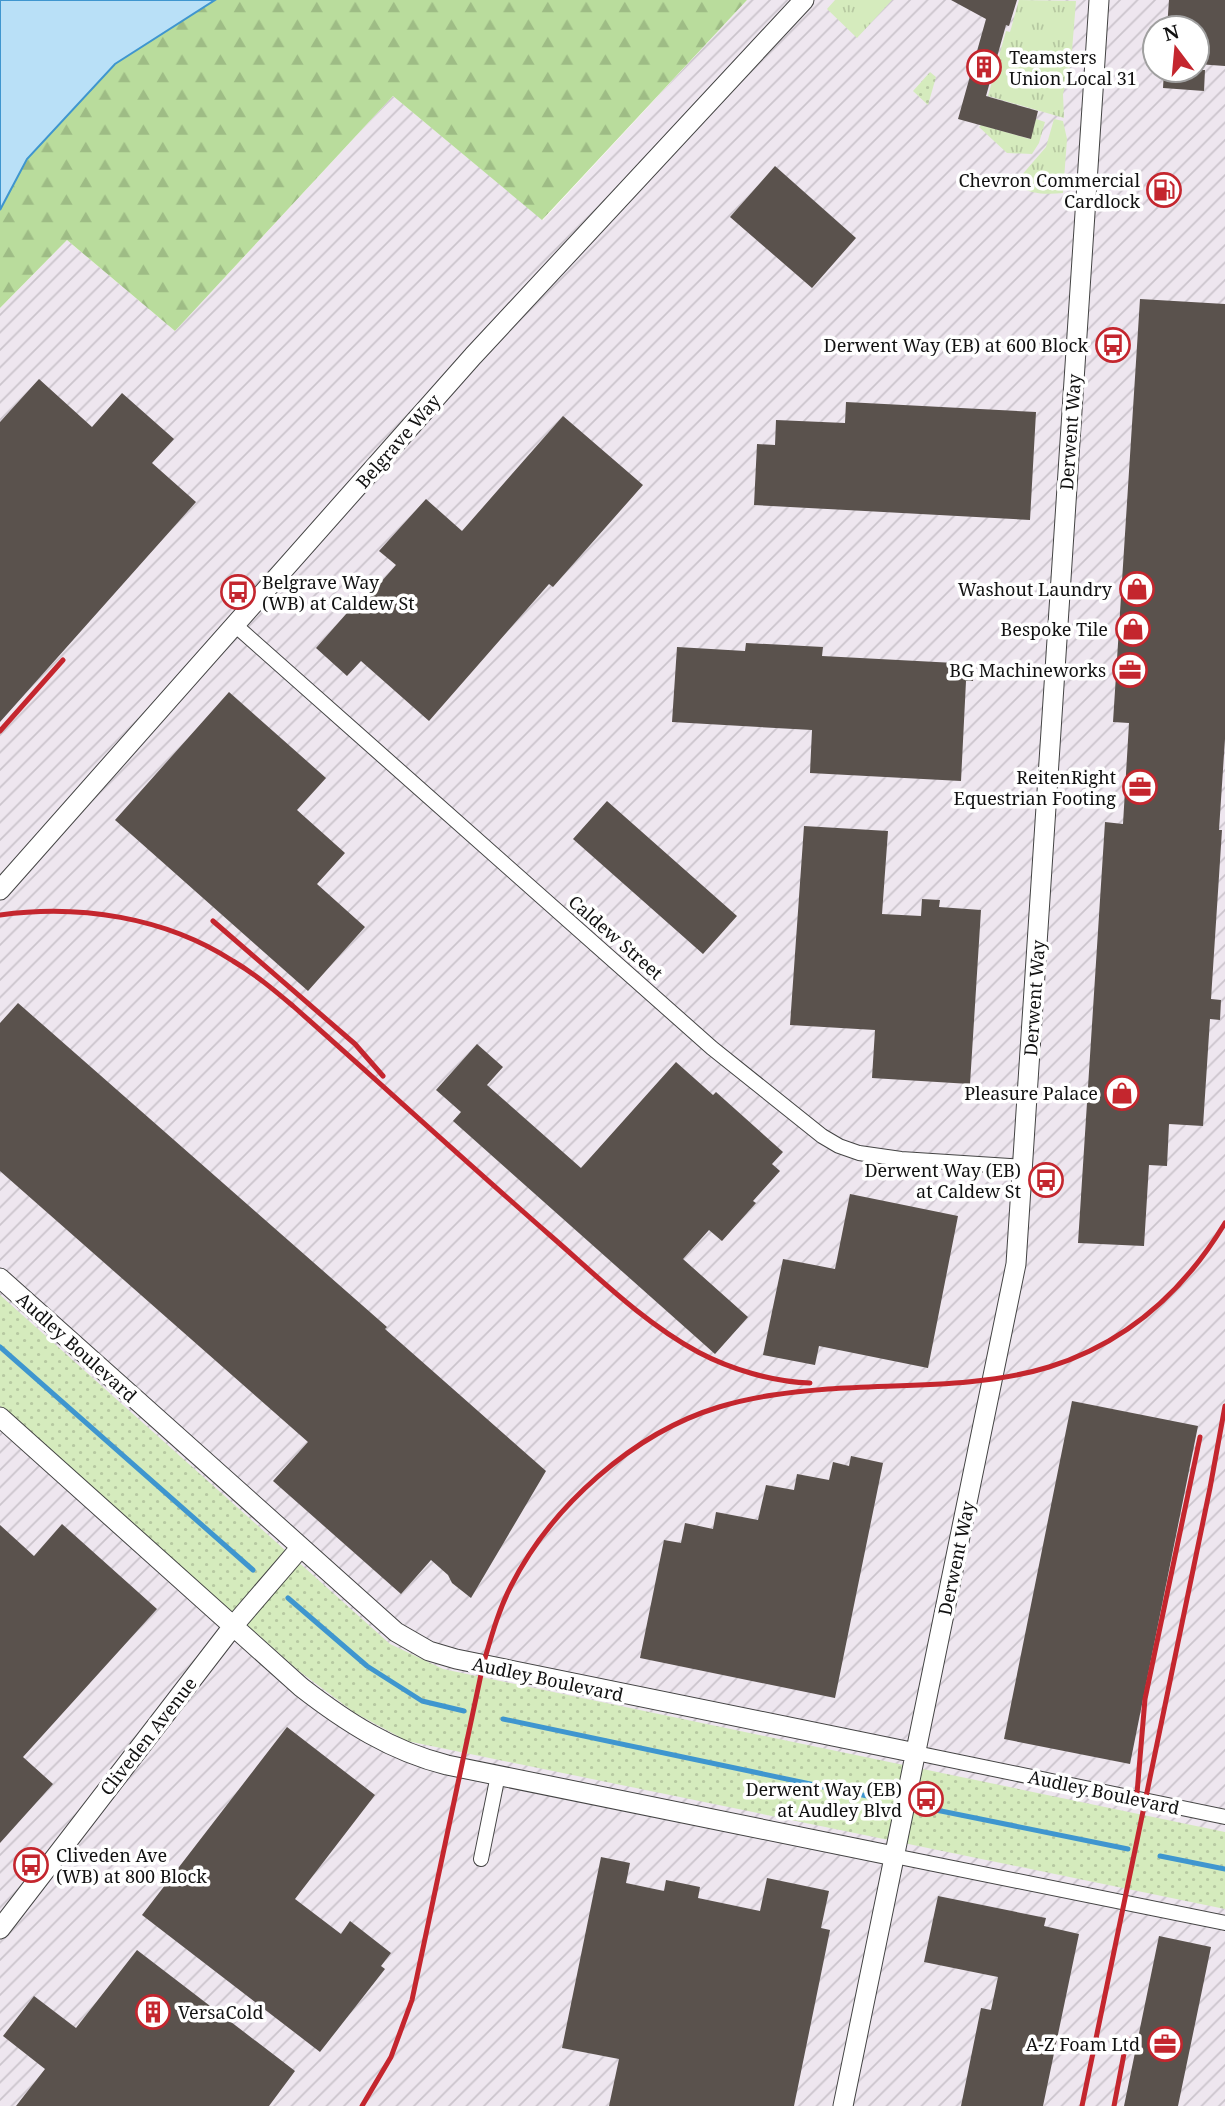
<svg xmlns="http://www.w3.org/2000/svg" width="1225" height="2106" font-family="'Noto Serif',serif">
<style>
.industrial{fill:url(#industrial-furrows);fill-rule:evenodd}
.grass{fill:url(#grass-tufts)}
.forest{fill:url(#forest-firs)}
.park{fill:url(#park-dots)}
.water{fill:#b9e0f7;stroke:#3f96cf;stroke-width:2}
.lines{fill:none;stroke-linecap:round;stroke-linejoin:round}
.stream{stroke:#3f96cf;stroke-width:5}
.building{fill:#5a524d}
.minor-casing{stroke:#444;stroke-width:16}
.tertiary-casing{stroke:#444;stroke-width:21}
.minor{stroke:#fff;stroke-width:14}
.tertiary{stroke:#fff;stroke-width:19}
.rail{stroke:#c4262e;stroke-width:5}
.labels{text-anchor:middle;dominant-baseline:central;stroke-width:7;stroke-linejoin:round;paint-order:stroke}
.poi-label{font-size:18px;fill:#111;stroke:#fff;text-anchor:end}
.street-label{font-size:18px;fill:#111;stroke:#fff}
</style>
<defs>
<pattern id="industrial-furrows" width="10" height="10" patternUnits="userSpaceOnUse" patternTransform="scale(1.75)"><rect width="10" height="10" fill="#eee6ef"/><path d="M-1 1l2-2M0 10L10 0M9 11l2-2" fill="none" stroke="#cbc4cc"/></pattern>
<pattern id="grass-tufts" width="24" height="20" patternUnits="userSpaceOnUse" patternTransform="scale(1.75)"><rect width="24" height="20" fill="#d5ebbd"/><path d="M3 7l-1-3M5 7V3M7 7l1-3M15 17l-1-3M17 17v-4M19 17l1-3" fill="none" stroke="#b6c8a1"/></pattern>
<pattern id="forest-firs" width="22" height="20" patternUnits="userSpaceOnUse" patternTransform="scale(1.75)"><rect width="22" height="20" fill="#b9dc9c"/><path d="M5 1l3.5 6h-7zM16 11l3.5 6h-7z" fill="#9ebc85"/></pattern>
<pattern id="park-dots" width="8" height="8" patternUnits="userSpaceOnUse" patternTransform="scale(1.75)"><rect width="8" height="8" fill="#d5ebbd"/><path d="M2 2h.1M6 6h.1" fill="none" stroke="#b6c8a1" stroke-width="1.8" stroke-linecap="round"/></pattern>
</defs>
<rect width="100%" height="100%" fill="#fffdf5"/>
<path class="industrial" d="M747,0H1225V2106H0V308L67,240L175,331L393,96L543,220ZM1155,28H1197V70H1155Z"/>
<path class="grass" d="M835,0H892L857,38L827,9Z
M1019,0L1076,1L1071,63L1063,94L1064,118L988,96L1006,31L1010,32Z
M1036,119L1045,122L1039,143L1032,154L1007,153L979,127L981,125L1030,139Z
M1054,119L1063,121L1067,139L1063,193C1045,195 1029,194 1014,184L1046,147Z"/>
<path class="forest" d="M215,0H747L542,220L393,96L175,331L67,240L0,308V210L27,159L115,64Z"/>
<path class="park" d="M930,72L936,77L928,105L913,91Z
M0,1295L390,1644L443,1669L1225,1832V1909L407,1741L355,1713L299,1671L0,1406Z"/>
<path class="water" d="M0,0H215L115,64L27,159L0,210Z"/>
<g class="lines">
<path class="stream" d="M0,1347L253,1570
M288,1598L367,1666L422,1701L464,1711
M503,1719L872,1797
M936,1810L1128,1849
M1160,1856L1225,1869"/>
</g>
<path class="building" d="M951,0H1017L1009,26L1006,25L986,96L1038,111L1031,139L958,119L986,19Z
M1169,0H1225V66L1197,64V28H1167Z
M1164,70H1205L1204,91L1163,88Z
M775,166L856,238L812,288L730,217Z
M1140,299L1225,304V739L1219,830H1222L1211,999L1221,1000L1220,1020L1210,1019L1203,1126L1169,1124L1167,1166L1149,1165L1144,1246L1078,1243L1105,822L1123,824L1129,723L1113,722Z
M39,379L92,427L122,393L174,439L152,463L196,502L0,722V422Z
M846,402L1036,412L1030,520L754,505L757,444L775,445L776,420L845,423Z
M563,416L643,485L553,587L549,584L429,721L361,661L347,676L316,648L354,605L358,608L396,565L379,551L426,499L462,531Z
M746,643L823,647L822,656L974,664L973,681H966L961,781L810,773L812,730L672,722L677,647L745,651Z
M229,692L326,778L297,810L345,853L317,884L365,927L308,991L115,820Z
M607,801L737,916L703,954L573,839Z
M804,826L888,831L882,914L921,916L922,899L940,900L939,907L981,910L970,1084L872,1078L875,1030L790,1025Z
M18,1003L387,1327L385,1329L546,1471L471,1598L452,1583L448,1575L431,1560L401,1594L273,1481L308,1442L0,1171V1023Z
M477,1044L503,1067L487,1085L581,1168L676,1062L713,1095L716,1092L783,1152L772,1164L780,1171L753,1201L756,1203L722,1241L709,1230L683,1259L748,1317L715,1354L453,1121L461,1112L436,1090Z
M850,1194L958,1216L928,1368L819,1346L815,1365L763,1355L783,1259L835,1269Z
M1072,1401L1198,1426L1130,1764L1004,1739Z
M851,1456L883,1463L835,1698L640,1658L664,1540L681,1543L685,1523L713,1529L716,1512L758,1520L766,1485L794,1490L797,1474L829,1480L833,1462L849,1466Z
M62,1524L157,1609L23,1757L53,1784L0,1843V1525L34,1556Z
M287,1727L375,1795L295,1899L341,1934L350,1921L391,1953L381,1966L385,1969L320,2052L142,1915Z
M601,1857L630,1863L626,1883L664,1891L666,1880L700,1887L698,1898L760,1911L767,1878L829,1891L821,1928L830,1930L794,2106H609L619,2059L562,2048Z
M938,1896L1046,1918L1044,1926L1079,1934L1043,2106H961L981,2008L991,2010L998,1977L924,1962Z
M1159,1936L1211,1947L1178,2106H1124Z
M137,1950L295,2071L269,2106H16L45,2069L3,2036L34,1996L76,2028Z"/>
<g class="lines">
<g class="minor-casing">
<path id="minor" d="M235,625L712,1048L822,1136L839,1146L859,1153L901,1159L1024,1167
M916,1753L1225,1817
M894,1856L1225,1923
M481,1859L498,1775"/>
</g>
<g class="tertiary-casing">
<path id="tertiary" d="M0,890L473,356L804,0
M0,1278L396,1632L429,1651L456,1659L916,1753
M0,1417L301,1687C346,1722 391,1751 447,1765L894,1856
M0,1929L234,1625L301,1547
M843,2106L1016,1264L1099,0"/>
</g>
<use href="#minor" class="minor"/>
<use href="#tertiary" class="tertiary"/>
<path class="rail" d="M0,731L63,660
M0,915C79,904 165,917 233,961C255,974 274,990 293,1006C380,1083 465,1161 552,1237C598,1277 643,1322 698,1352C730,1369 773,1382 810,1383
M213,921L355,1044L383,1076
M1136,1805L1145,1699L1200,1437
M362,2106L391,2057L412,2000L483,1665C491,1638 498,1611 511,1586C551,1507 633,1433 719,1407C755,1396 791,1392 828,1389C899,1384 981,1388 1049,1367C1126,1343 1184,1291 1225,1223
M1082,2106L1210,1488L1225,1406
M1114,2106L1127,2038"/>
</g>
<defs>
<g id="building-ring" transform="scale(1.75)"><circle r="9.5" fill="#fff" stroke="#c4262e" stroke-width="1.5"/><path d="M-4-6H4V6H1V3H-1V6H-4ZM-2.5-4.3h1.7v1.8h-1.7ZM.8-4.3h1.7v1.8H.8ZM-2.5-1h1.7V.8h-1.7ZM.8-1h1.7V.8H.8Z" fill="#c4262e"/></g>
<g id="fuel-ring" transform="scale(1.75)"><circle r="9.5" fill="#fff" stroke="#c4262e" stroke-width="1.5"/><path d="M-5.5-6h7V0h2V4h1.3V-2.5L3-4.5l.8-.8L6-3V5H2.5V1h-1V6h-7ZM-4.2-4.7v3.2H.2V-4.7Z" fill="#c4262e"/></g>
<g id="bus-ring" transform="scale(1.75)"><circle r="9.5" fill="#fff" stroke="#c4262e" stroke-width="1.5"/><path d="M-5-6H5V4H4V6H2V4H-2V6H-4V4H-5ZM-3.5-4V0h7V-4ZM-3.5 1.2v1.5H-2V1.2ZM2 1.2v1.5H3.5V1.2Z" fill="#c4262e"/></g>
<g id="shop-ring" transform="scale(1.75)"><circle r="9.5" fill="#fff" stroke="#c4262e" stroke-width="1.5"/><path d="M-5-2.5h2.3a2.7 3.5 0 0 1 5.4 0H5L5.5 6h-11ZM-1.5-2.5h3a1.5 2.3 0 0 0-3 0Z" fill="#c4262e"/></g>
<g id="office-ring" transform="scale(1.75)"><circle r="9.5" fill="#fff" stroke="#c4262e" stroke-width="1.5"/><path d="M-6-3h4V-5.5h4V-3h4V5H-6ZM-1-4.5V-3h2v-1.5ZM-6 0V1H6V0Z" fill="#c4262e"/></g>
</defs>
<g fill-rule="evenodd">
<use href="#building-ring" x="984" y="67"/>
<use href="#fuel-ring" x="1164" y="190"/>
<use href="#bus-ring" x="1113" y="345"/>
<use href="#shop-ring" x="1137" y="589"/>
<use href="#bus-ring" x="238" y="592"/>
<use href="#shop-ring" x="1133" y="629"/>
<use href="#office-ring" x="1130" y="670"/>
<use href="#office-ring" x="1140" y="787"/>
<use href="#shop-ring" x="1122" y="1093"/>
<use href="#bus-ring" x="1046" y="1180"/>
<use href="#bus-ring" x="926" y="1799"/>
<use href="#bus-ring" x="31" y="1865"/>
<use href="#building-ring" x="153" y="2012"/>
<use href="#office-ring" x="1165" y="2044"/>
</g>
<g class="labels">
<g class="poi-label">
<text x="1009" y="57" text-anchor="start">Teamsters<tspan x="1009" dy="21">Union Local 31</tspan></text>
<text x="1140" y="180">Chevron Commercial<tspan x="1140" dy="21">Cardlock</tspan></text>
<text x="1088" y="345">Derwent Way (EB) at 600 Block</text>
<text x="262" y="582" text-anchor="start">Belgrave Way<tspan x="262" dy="21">(WB) at Caldew St</tspan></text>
<text x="1112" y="589">Washout Laundry</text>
<text x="1108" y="629">Bespoke Tile</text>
<text x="1106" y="670">BG Machineworks</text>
<text x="1116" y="777">ReitenRight<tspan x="1116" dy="21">Equestrian Footing</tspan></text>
<text x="1098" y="1093">Pleasure Palace</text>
<text x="1021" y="1170">Derwent Way (EB)<tspan x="1021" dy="21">at Caldew St</tspan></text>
<text x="902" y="1789">Derwent Way (EB)<tspan x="902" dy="21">at Audley Blvd</tspan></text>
<text x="56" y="1855" text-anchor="start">Cliveden Ave<tspan x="56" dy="21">(WB) at 800 Block</tspan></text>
<text x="178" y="2012" text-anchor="start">VersaCold</text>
<text x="1140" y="2044">A-Z Foam Ltd</text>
</g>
<g class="street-label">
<text transform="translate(1070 432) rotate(-86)">Derwent Way</text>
<text transform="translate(398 441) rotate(-49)">Belgrave Way</text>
<text transform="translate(616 937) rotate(41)">Caldew Street</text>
<text transform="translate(1034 998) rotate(-86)">Derwent Way</text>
<text transform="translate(77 1347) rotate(42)">Audley Boulevard</text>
<text transform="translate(956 1558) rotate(-78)">Derwent Way</text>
<text transform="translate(548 1679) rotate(12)">Audley Boulevard</text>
<text transform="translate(148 1736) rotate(-52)">Cliveden Avenue</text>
<text transform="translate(1104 1792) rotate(12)">Audley Boulevard</text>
</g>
</g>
<g transform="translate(1176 49) rotate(344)"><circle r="33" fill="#ffffff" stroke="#a0a0a0" stroke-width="2"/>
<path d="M0-5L12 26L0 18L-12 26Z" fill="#c4262e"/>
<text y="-10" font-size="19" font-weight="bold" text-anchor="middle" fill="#111111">N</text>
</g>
</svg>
